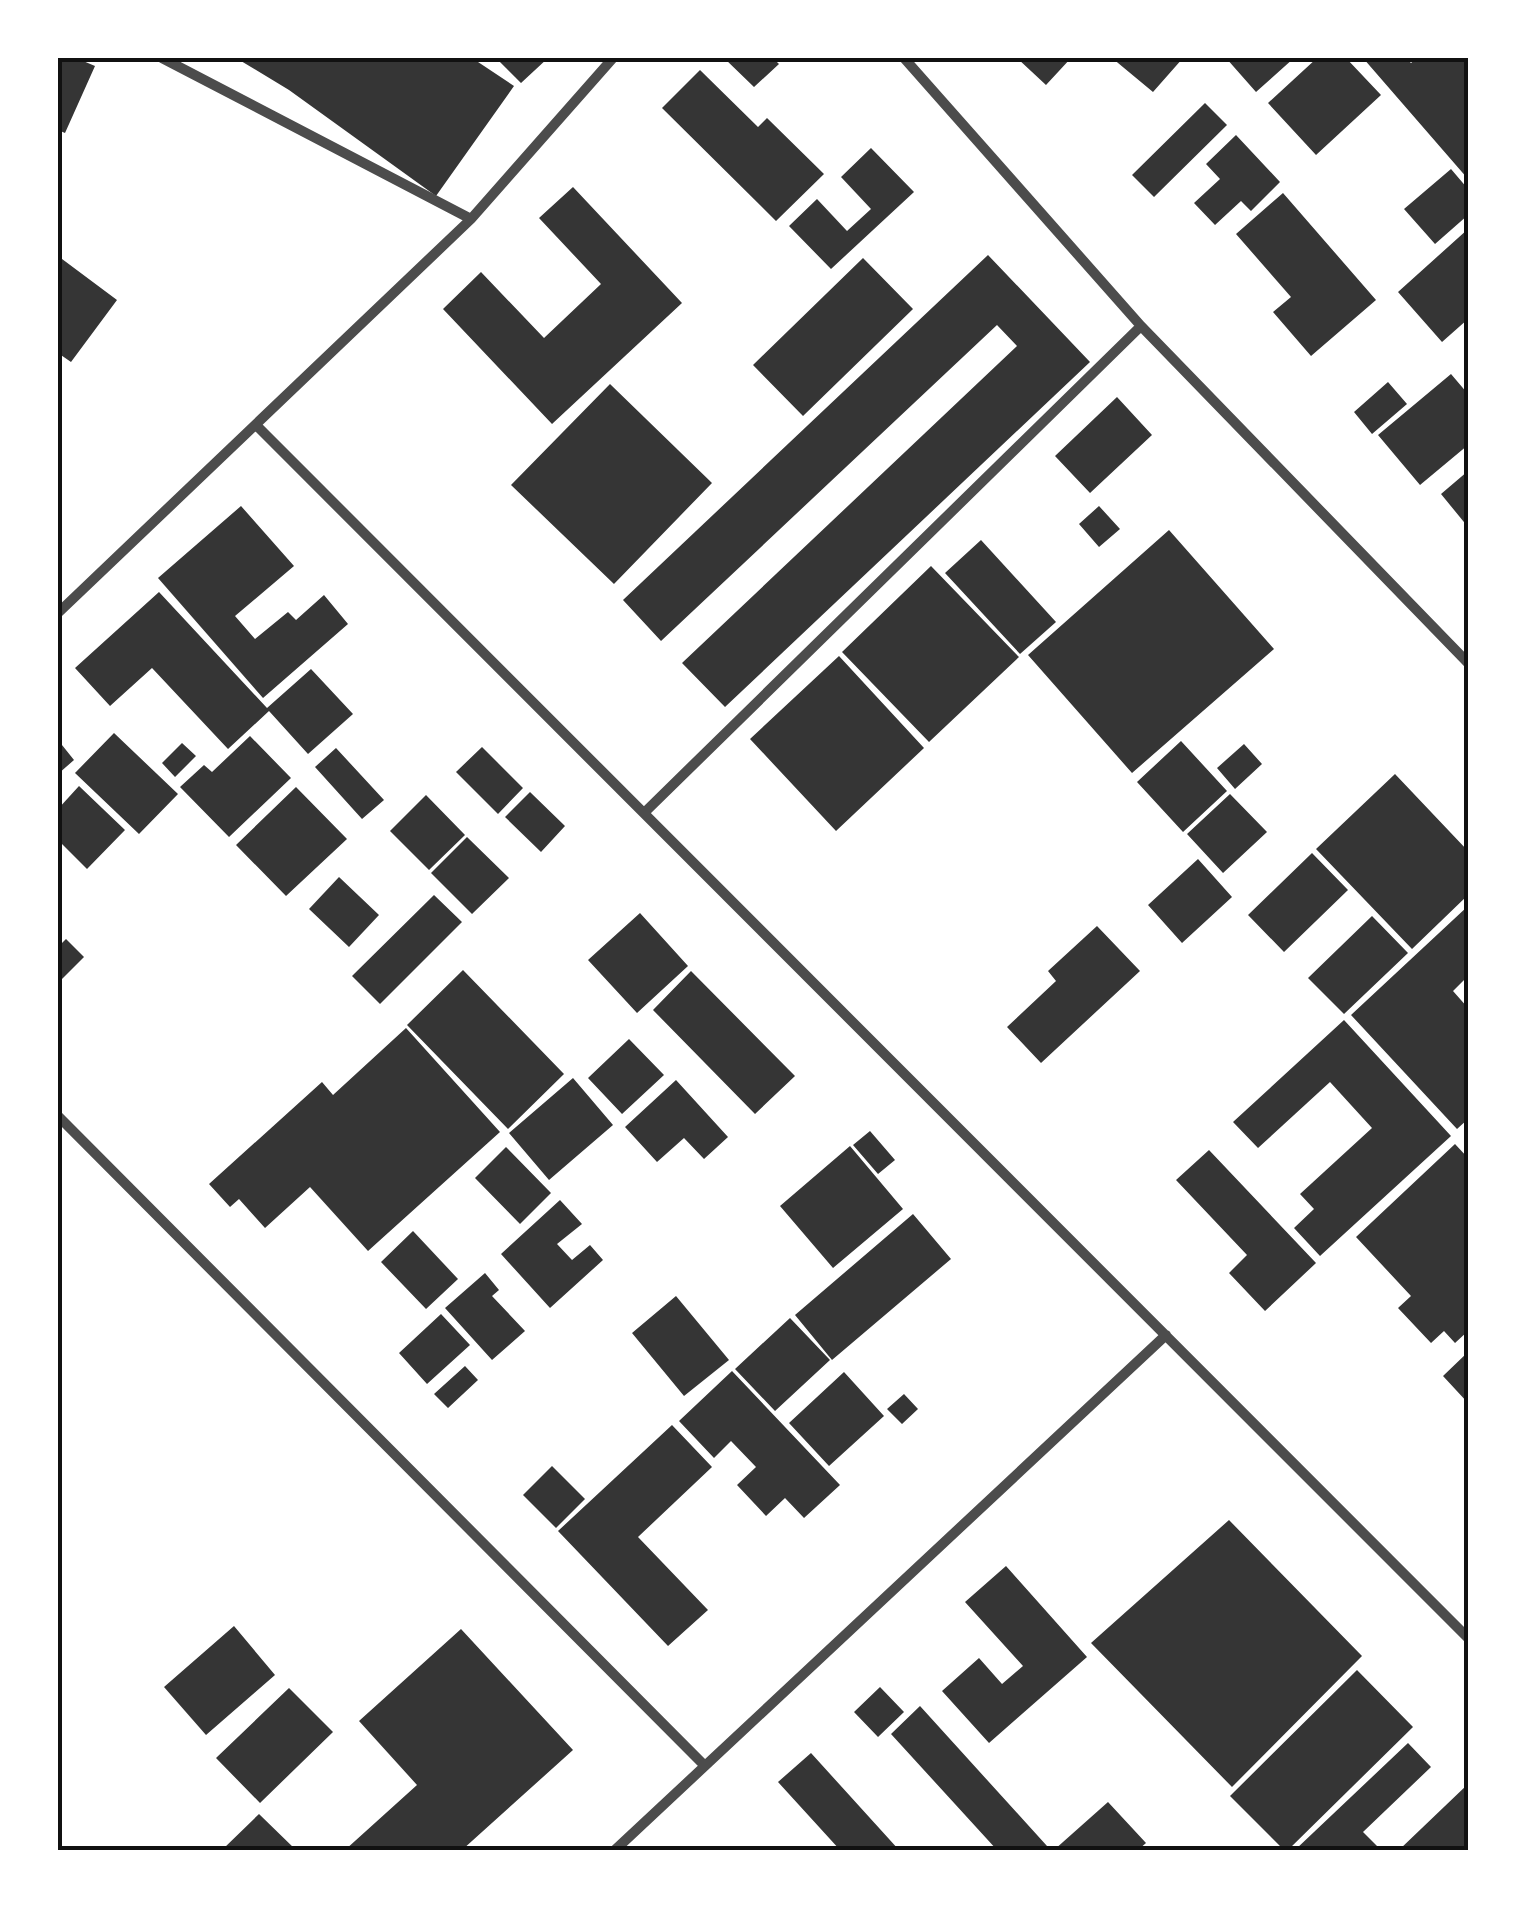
<svg xmlns="http://www.w3.org/2000/svg" width="1526" height="1908" font-family="'Open Sans',sans-serif">
<style>
.building{fill:#353535}
.lines{fill:none;stroke-linecap:round;stroke-linejoin:round}
.minor{stroke:#4c4c4c;stroke-width:10}
.neatline{fill:none;stroke:#111;stroke-width:4}
</style>
<rect width="100%" height="100%" fill="#fff"/>
<path class="building" d="M58,58H76L95,66L65,133L58,130Z
M236,58H472L514,86L436,196L289,90Z
M496,58H548L521,83Z
M724,58H773L779,64L754,87Z
M1017,58H1071L1046,85Z
M1112,58H1183L1153,92Z
M1226,58H1294L1256,92Z
M1317,58H1346L1381,95L1316,155L1268,103Z
M1363,58H1406L1411,63L1417,58H1468V179Z
M700,70L758,127L767,118L824,174L776,221L662,108Z
M1205,103L1227,125L1154,197L1132,175Z
M1236,135L1280,182L1251,211L1241,201L1215,225L1194,203L1220,179L1206,164Z
M871,148L914,192L831,269L789,226L817,199L847,231L871,209L841,177Z
M1451,169L1468,189V215L1435,244L1404,209Z
M573,187L682,303L552,424L443,309L481,272L544,338L601,284L539,218Z
M1283,193L1376,300L1311,356L1273,312L1291,297L1236,234Z
M1468,229V319L1442,342L1398,292Z
M988,255L1090,362L725,707L682,663L1017,346L997,325L661,641L623,600Z
M58,256L117,300L71,362L58,353Z
M863,258L913,309L803,416L753,365Z
M1451,374L1468,394V445L1420,485L1378,435Z
M1388,382L1407,404L1372,434L1354,412Z
M610,384L712,483L614,584L511,485Z
M1117,397L1152,435L1090,493L1055,456Z
M1468,471V527L1441,494Z
M241,506L294,566L235,616L255,639L288,612L296,620L324,595L348,624L263,698L158,578Z
M1099,506L1120,529L1099,547L1079,524Z
M1169,530L1274,649L1132,773L1028,655Z
M981,540L1056,622L1020,654L945,573Z
M931,566L1019,657L929,742L842,652Z
M159,592L267,708L311,669L353,714L308,754L269,711L228,749L152,668L110,706L75,668Z
M839,656L924,748L836,831L750,739Z
M114,733L178,794L139,834L75,773Z
M250,736L291,778L229,837L180,787L204,765L212,772Z
M58,740L74,760L58,774Z
M1181,741L1227,791L1183,832L1137,782Z
M182,743L196,756L175,777L162,763Z
M1244,744L1262,764L1235,789L1217,768Z
M482,747L523,788L498,814L456,772Z
M336,748L384,800L362,819L315,767Z
M1395,774L1468,851V895L1412,949L1316,849Z
M79,786L125,830L87,869L58,840V809Z
M296,787L347,839L286,896L236,845Z
M530,792L565,826L541,852L505,817Z
M1230,794L1267,832L1223,873L1187,834Z
M426,795L465,835L429,870L390,831Z
M467,837L509,878L472,914L431,873Z
M1312,853L1348,890L1284,952L1248,915Z
M1198,859L1232,897L1182,943L1148,905Z
M339,877L379,915L349,947L309,909Z
M434,895L462,922L380,1004L352,976Z
M1468,906V976L1453,991L1468,1008V1119L1457,1129L1351,1015Z
M640,913L688,966L637,1013L588,960Z
M1372,916L1408,953L1344,1014L1308,978Z
M1097,926L1140,971L1041,1063L1007,1027L1056,981L1048,971Z
M66,939L84,957L58,983V947Z
M463,970L564,1074L508,1129L407,1025Z
M691,971L795,1076L755,1114L653,1010Z
M1344,1020L1451,1136L1320,1256L1294,1228L1314,1209L1300,1194L1372,1128L1330,1082L1258,1148L1233,1122Z
M406,1028L500,1132L368,1251L310,1187L265,1228L239,1199L230,1207L209,1184L322,1082L333,1095Z
M629,1039L664,1075L622,1114L588,1078Z
M573,1078L613,1125L549,1180L509,1133Z
M676,1080L728,1137L704,1159L684,1138L657,1162L625,1127Z
M870,1131L895,1160L878,1174L853,1145Z
M1455,1144L1468,1158V1331L1455,1343L1444,1331L1431,1343L1398,1308L1411,1296L1356,1237Z
M850,1146L903,1209L833,1268L780,1206Z
M506,1147L551,1193L520,1224L475,1178Z
M1209,1150L1316,1263L1265,1311L1229,1273L1247,1255L1176,1180Z
M560,1200L582,1224L557,1244L572,1260L590,1245L603,1260L550,1308L501,1254Z
M913,1214L951,1259L832,1360L795,1315Z
M413,1231L458,1279L426,1309L381,1262Z
M485,1273L499,1290L492,1296L525,1331L492,1360L445,1308Z
M676,1296L729,1360L684,1396L632,1333Z
M441,1314L470,1345L427,1384L399,1353Z
M790,1318L830,1360L775,1411L735,1369Z
M1468,1352V1403L1443,1376Z
M465,1366L478,1380L448,1408L434,1394Z
M732,1371L840,1485L804,1518L785,1498L766,1516L737,1485L756,1467L731,1441L714,1458L679,1421Z
M844,1372L884,1416L829,1466L789,1423Z
M904,1394L918,1409L902,1424L887,1409Z
M672,1425L712,1467L638,1537L708,1610L668,1646L558,1531Z
M552,1466L585,1499L556,1528L523,1495Z
M1229,1520L1362,1656L1232,1787L1091,1643Z
M1006,1566L1087,1657L989,1743L942,1691L979,1658L1002,1684L1023,1666L965,1602Z
M234,1626L275,1675L206,1735L164,1687Z
M461,1629L573,1750L462,1850H345L417,1785L359,1721Z
M1357,1670L1413,1727L1288,1850H1284L1230,1796Z
M880,1687L904,1712L878,1737L854,1712Z
M289,1688L333,1732L260,1803L216,1758Z
M920,1706L1047,1846L1043,1850H997L891,1734Z
M1408,1743L1431,1767L1363,1832L1381,1850H1295Z
M811,1753L899,1850H840L778,1782Z
M1468,1784V1850H1399Z
M1108,1802L1146,1843L1138,1850H1054Z
M259,1814L296,1850H222Z"/>
<g class="lines">
<path class="minor" d="M162,58L471,219
M904,58L1141,326L1468,663
M256,425L1468,1638
M58,613L471,219L613,58
M644,813L1141,326
M58,1116L704,1765
M615,1850L1166,1335"/>
</g>
<rect width="1526" height="1908" fill="none" stroke="#ffffff" stroke-width="120"/>
<rect x="60" y="60" width="1406" height="1788" class="neatline"/>
</svg>
